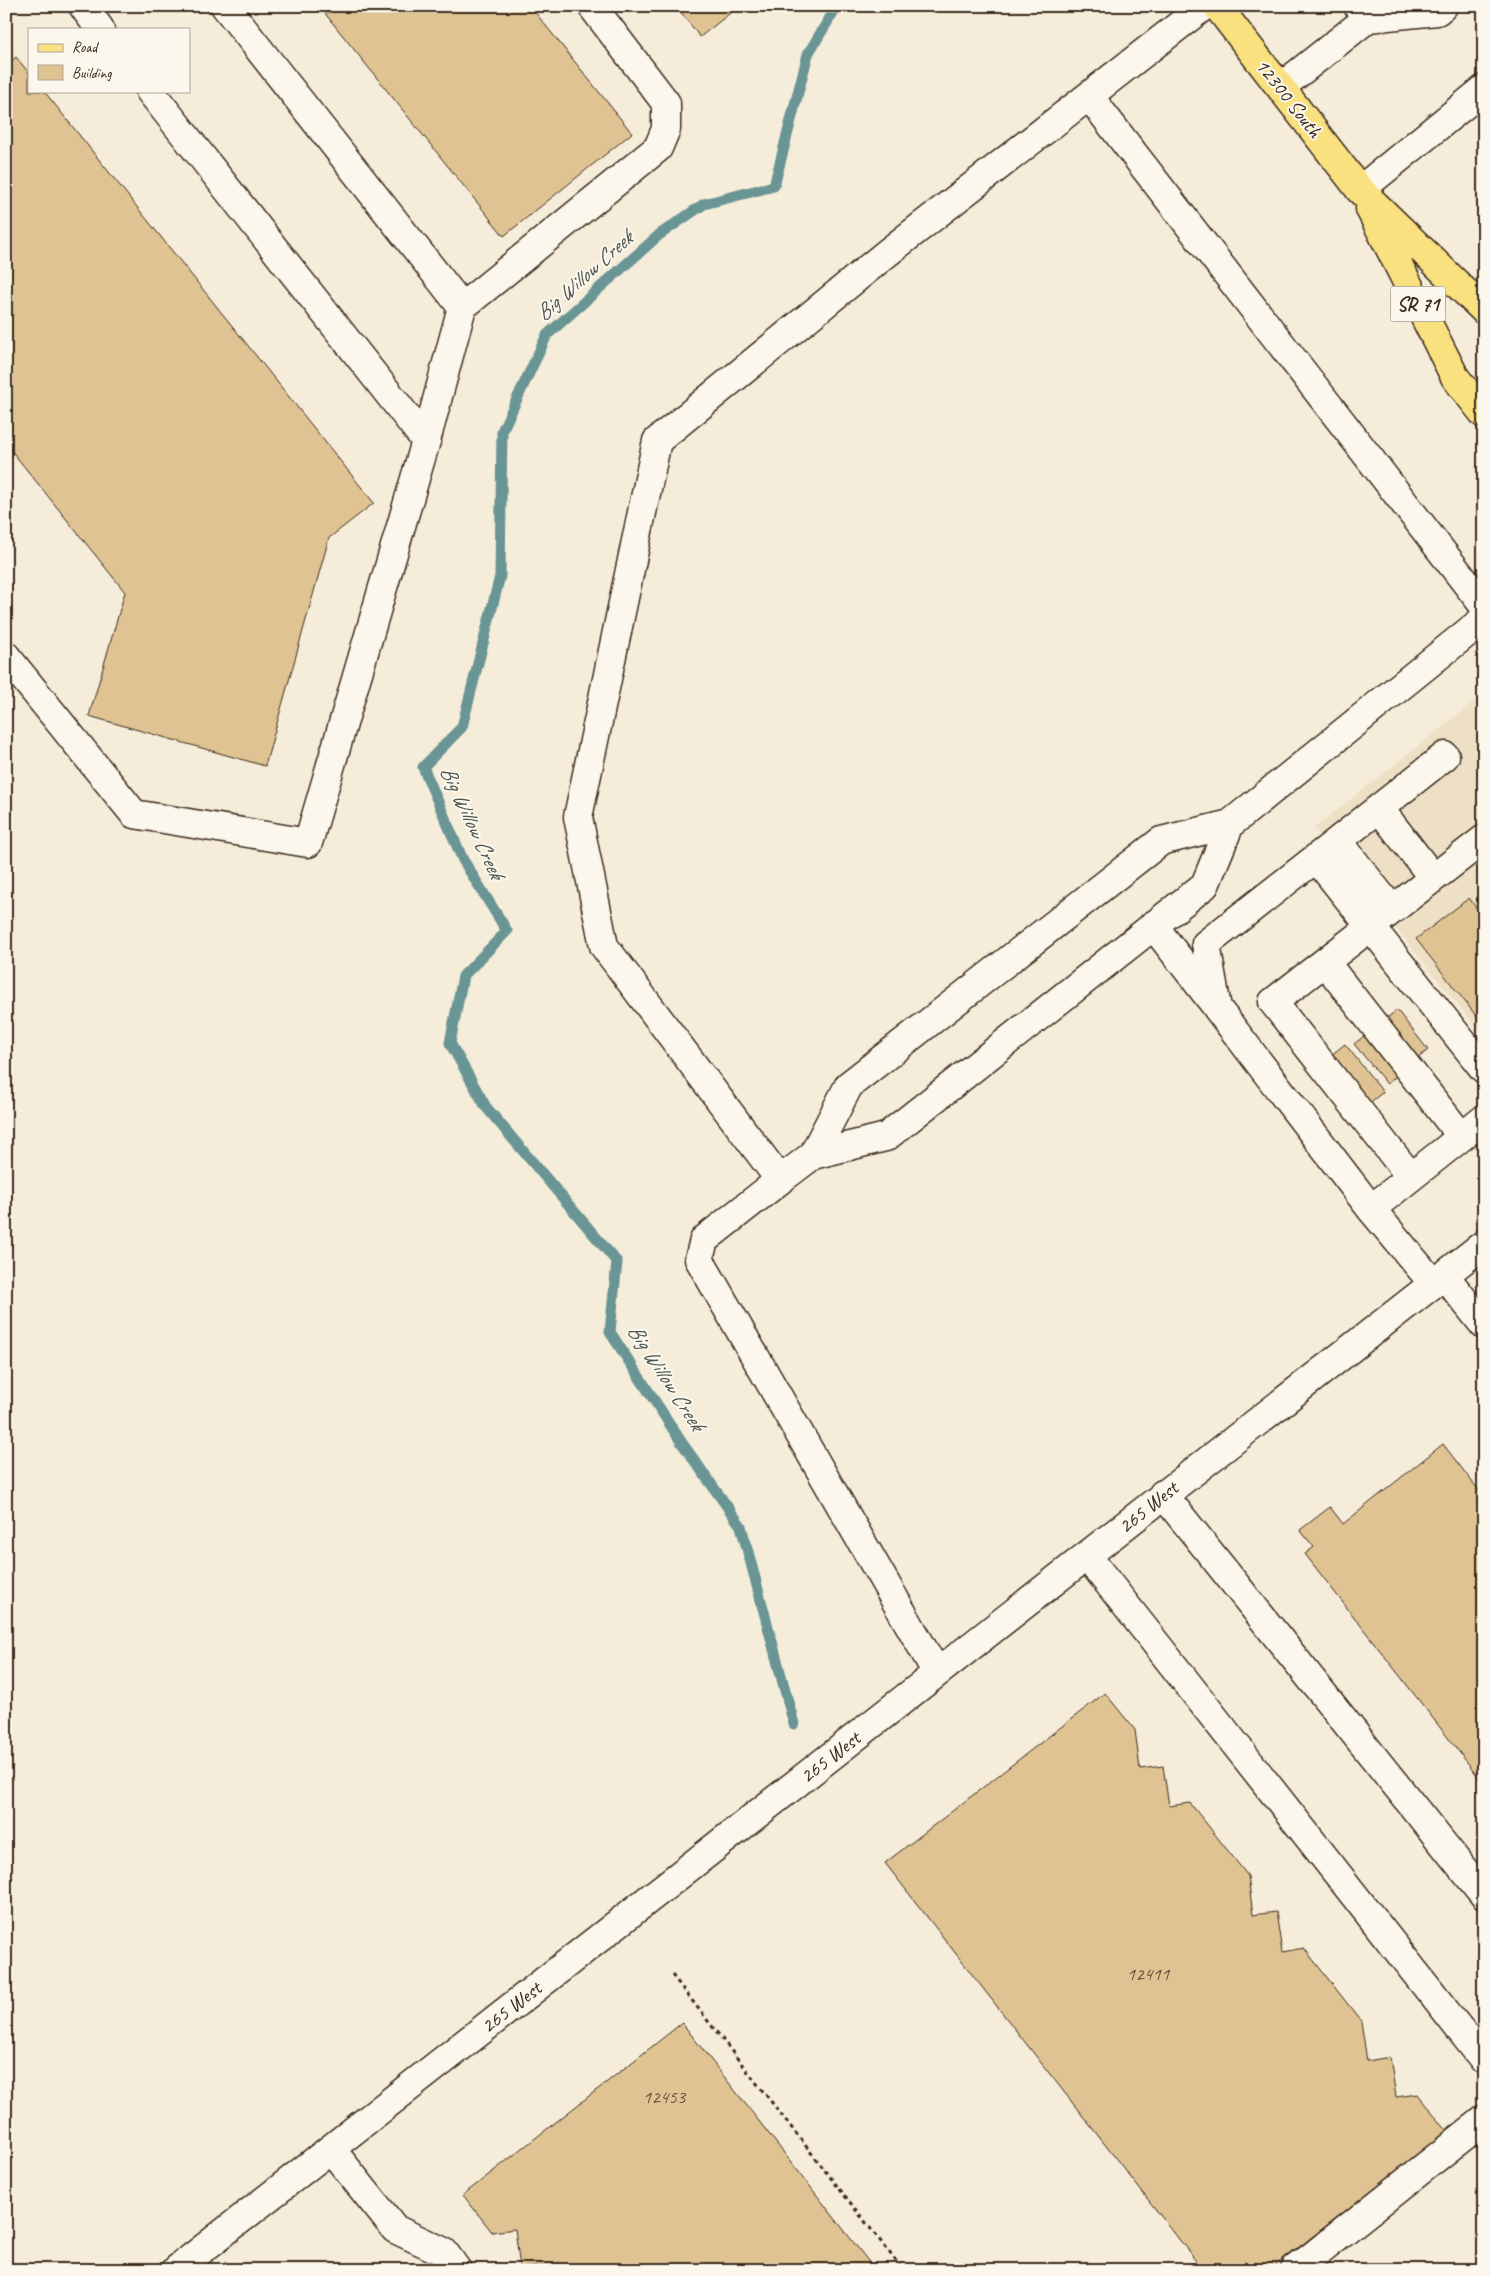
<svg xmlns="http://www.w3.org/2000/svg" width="1490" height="2276" font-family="Caveat,sans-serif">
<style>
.built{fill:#eee0c5}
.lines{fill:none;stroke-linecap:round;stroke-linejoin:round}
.stream{stroke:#6b9595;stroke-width:11}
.building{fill:#dfc393;stroke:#3b2a1e}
.minor-casing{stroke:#3b2a1e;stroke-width:31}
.major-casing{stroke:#3b2a1e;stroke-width:31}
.path{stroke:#3b2a1e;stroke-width:3;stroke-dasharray:4 4;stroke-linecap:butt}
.minor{stroke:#fbf7ec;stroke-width:28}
.major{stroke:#fae180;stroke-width:28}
.labels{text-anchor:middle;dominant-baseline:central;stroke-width:4;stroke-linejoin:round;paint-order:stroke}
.number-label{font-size:19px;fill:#64503b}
.shield{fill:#fbf7ec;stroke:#75685c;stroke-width:1}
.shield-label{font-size:20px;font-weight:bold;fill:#3b2a1e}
.street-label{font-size:21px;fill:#3b2a1e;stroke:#fbf7ec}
.water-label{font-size:22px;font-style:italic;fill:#4f5650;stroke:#fbf7ec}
</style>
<rect width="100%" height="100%" fill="#f5edda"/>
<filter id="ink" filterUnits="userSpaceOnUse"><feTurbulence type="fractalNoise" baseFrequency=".02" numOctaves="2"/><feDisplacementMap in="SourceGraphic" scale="10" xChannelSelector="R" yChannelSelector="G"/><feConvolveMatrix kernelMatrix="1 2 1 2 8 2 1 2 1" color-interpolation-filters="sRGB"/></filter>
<g filter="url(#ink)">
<path class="built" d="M1484,694V1037L1314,828Z"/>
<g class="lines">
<path class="stream" d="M794,1724L741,1526L682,1443L610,1332L617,1262L486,1107L450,1043L463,976L507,931L463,860L423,767L462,727L500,576L502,431L547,335L659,235L704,204L774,186L808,54L837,6"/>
</g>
<path class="building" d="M319,6H530L632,133L504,236Z
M676,6H739L700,37Z
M16,57L29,73V91H44L374,503L329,538L265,766L89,716L125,592L6,444V65Z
M1469,898L1484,918V1026L1416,939Z
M1397,1010L1428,1050L1387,1084L1354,1044Z
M1345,1044L1383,1092L1349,1120L1311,1071Z
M1443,1444L1484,1497V1784L1305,1554L1314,1547L1300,1530L1330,1507L1343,1524Z
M1105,1693L1135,1730L1140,1769L1163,1766L1169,1806L1190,1803L1248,1876L1253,1915L1276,1912L1282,1952L1304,1948L1361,2021L1367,2061L1390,2057L1396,2097L1418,2094L1447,2131L1270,2270H1203L885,1863Z
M682,2023L809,2185L875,2270H544L543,2266L520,2268L515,2229L492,2232L463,2195Z"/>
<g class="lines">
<g class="minor-casing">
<path id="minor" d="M83,6L100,29
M225,6L462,307L426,441
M1368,18L1437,11L1443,6
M1281,87L1368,18L1358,6
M1089,96L1484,606
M1360,190L1484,89
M462,307L658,148L666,129V103L592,6
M6,656L134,814L308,843L426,441L150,91
M1379,808L1433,878
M1338,841L1392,910
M1316,858L1445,756
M1153,925L1215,1005
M1325,962L1461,1136
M813,1155L886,1137L1205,885L1230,824
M1410,1176L1273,1002L1484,839
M780,1180L813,1155L849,1085L1161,841L1230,824L1484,619
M1371,1209L1484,1119
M1444,1275L1484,1325
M1433,1283L1371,1209L1217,1008L1206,944L1316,858L1484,1069
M1163,1494L1484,1895
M1087,1556L1484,2060
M937,1673L699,1259L704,1240L780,1180L604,946L578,817L657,441L887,253L1204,6
M331,2149L395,2229L444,2252L457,2270
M176,2270L1484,1244
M1295,2270L1484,2120"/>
</g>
<g class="major-casing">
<path id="major" d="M1217,6L1360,190L1484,310
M1370,209L1455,377L1484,414"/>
</g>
<path class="path" d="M672,1975L903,2270"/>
<use href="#minor" class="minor"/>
<use href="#major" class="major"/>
</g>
</g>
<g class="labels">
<g class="number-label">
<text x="1148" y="1974">12411</text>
<text x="664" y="2097">12453</text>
</g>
<rect class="shield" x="1390.5" y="286.5" width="55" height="35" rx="4"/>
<g class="shield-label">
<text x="1418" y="304">SR 71</text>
</g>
<g class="street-label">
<text transform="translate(1289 98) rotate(52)">12300 South</text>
<text transform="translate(1148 1507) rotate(-39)">265 West</text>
<text transform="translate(830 1757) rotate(-38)">265 West</text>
<text transform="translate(511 2007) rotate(-38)">265 West</text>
</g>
<g class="water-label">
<text transform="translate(584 276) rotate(-42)">Big Willow Creek</text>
<text transform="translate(472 822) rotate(65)">Big Willow Creek</text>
<text transform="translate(666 1377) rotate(57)">Big Willow Creek</text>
</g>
</g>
<rect width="1490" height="2276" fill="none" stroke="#fbf7ec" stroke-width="25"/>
<rect x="12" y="12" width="1465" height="2251" fill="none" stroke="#3b2a1e" stroke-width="2" filter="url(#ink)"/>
<rect x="28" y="28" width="162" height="65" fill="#fbf7ec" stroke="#aea59a"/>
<rect x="38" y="44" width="25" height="8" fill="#fae180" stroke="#aea59a"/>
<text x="72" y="52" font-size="15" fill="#3b2a1e">Road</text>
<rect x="38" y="65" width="25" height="15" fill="#dfc393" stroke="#aea59a"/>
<text x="72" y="78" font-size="15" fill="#3b2a1e">Building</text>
</svg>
